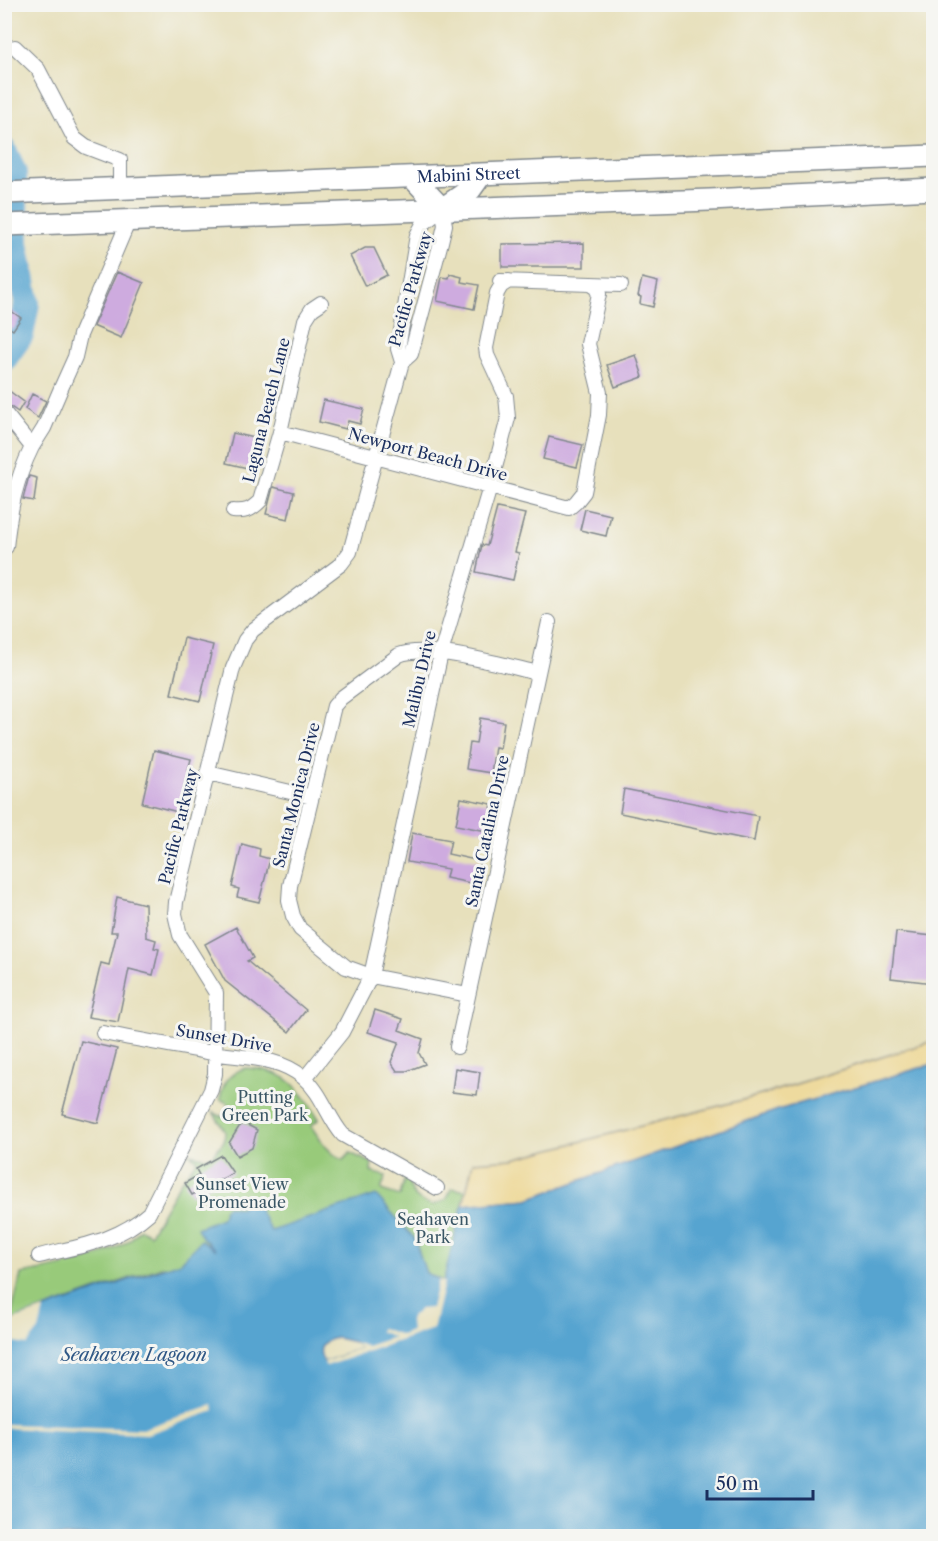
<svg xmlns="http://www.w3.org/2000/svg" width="938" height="1541" font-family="'Libre Caslon Text',serif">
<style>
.green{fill:#98ca7a;stroke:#5a7c6c;stroke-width:1.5}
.sand{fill:#eeda9e;stroke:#84847e;stroke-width:1.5}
.water{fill:#56a4d0;stroke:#386a97;stroke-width:1.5;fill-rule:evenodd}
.pier{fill:#e7e0bc}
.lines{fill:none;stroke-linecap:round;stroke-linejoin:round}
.river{stroke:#56a4d0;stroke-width:26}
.building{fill:#ceabdf}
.minor-casing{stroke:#81888d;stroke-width:16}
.primary-casing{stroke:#81888d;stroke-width:24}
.minor{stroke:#fff;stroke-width:14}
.primary{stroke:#fff;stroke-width:21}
.labels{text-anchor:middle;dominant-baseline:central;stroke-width:6;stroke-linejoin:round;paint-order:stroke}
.street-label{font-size:16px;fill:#1b2f5e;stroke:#f6f6f2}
.park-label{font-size:16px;fill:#3a5665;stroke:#f6f6f2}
.water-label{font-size:18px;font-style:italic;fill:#305886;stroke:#f6f6f2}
</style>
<rect width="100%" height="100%" fill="#f6f6f2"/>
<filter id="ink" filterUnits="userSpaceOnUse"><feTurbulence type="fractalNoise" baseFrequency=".0167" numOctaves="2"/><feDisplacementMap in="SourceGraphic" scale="12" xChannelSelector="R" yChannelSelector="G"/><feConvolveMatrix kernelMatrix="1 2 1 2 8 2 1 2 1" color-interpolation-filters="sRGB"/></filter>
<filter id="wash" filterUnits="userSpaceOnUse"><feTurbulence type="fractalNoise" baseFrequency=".008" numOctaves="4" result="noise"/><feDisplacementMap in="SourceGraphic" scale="24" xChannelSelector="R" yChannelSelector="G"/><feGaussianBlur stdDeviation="1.35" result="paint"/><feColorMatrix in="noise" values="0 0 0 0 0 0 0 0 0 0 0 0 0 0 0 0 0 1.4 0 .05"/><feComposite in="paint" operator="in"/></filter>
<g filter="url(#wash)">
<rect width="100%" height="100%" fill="#e7e0bc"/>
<path class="green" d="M245,1068C286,1069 299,1086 319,1119L311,1126C320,1139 329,1154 343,1160L350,1153L372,1163L371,1172L386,1176L381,1190L400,1196L405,1176L410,1178C408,1195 419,1202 433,1205L446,1200L452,1188L466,1191L444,1282L426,1273L414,1238L175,1268L164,1266L10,1321L21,1274C56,1268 96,1261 127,1242C132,1239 136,1233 140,1229L150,1234L179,1184L197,1160L189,1154L205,1157L212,1156L224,1141L225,1131L213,1112L222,1117L229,1104L220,1099C223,1082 230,1073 245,1068Z"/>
<path class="sand" d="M933,1041V1064L778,1110L528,1199L463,1205L473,1162L513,1159L758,1096Z"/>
<path class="water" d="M933,1064V1536H5L4,1320L10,1321L181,1262L201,1240L216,1250L202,1237L197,1228L222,1218L224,1209L227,1206L239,1208L253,1199L271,1231L376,1195L414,1238L426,1273L443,1282L463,1205L528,1199L778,1110ZM337,1338L354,1342L361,1348L324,1362C316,1348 322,1340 337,1338Z"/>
<path class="pier" d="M438,1280L444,1282L433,1329L326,1366L324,1362L360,1348L354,1342L367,1346L394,1337L379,1331L381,1328L401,1335L411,1331L410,1321L412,1316L420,1309L431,1308Z
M44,1309L39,1330L27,1345L10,1342L5,1361V1341L10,1321Z
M212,1405L214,1411L147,1434L5,1428V1424L142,1429Z"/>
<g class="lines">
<path class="river" d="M4,151L14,173L16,243L27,303L21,335L4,359"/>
</g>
<g id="blocks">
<path class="building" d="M584,243V267H502V244Z
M365,248H374L387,275L365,286L350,256Z
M117,272L144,283L121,338L93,326Z
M450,274L462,277L461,282L479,285L474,309L437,301L442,277L449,278Z
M642,278L658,282L653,307L640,304L641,297L638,296Z
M4,306L21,318L13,330L4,324Z
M636,355L643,377L615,387L607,365Z
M4,387L24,402L18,412L4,402Z
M32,394L46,401L38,418L25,409Z
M324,400L364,409L360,424L348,421L346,429L319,422Z
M233,433L263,440L256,470L226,463Z
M549,437L583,445L577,467L543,459Z
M29,476L37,478L34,501L23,499Z
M273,487L294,492L288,519L266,514Z
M497,508L525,514L515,552L519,553L513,580L476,572L482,545L487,546Z
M585,509L611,515L606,536L580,530Z
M184,638L213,645L200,701L171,694Z
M480,718L504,722L500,748L495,747L491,773L466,769L470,743L476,744Z
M154,750L191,759L178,812L142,803Z
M624,789L758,816L754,841L620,813Z
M461,798L492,804L487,831L456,825Z
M412,833L451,840L448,854L480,861L475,884L446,878L448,869L407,862Z
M242,844L260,849L259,856L270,859L259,902L237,897L239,889L232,887Z
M117,897L145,904L146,937L156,940L154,948L159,949L153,975L129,969L118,1022L88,1017L101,963L109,965L117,932H111Z
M236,927L253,958L247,961L306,1010L289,1032L225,981L205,944Z
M896,932L933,936V983L891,978Z
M375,1010L403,1019L399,1030L423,1039L419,1053L425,1064L407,1071H397L391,1062L399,1042L368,1032Z
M81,1041L117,1049L98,1123L62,1114Z
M455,1068L480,1072L477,1095L452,1092Z
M242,1122L257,1130L252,1148L237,1156L229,1143Z
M221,1155L233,1173L192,1195L185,1183L199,1175L196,1169Z"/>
</g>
</g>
<g filter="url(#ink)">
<use href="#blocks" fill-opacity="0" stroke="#81888d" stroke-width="1.5"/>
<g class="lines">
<g class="minor-casing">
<path id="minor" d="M15,47L38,69L74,138L86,147L120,160V189
M500,281L621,285
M4,412L32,447L44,428L62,386L75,357L80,335L129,220
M280,432L569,508L576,502L584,492L599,415L600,393L588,344L599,294L596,288L590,284
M233,511C246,512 251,510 260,501L280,432L305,320L312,309L321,303
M6,547C10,510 15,481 32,447
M208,773L312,797
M468,995L371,976L346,967L300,929L293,916L289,900L290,886L334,706L341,698L399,655C427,643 507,666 538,673
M103,1033C139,1040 175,1046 212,1053C243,1058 279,1056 304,1078C322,1093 328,1118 343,1135L437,1188
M457,1047L549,622
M305,1078L342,1032L371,976L441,653L490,487L508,418L506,396L487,355L486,348L497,293L501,286L509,281
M39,1256C80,1246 117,1242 149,1213L211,1090L215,1074L216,993L180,935L175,914L176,902L233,668L245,640L253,630L341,564L350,552L402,362L398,349L417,235L423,224L442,209L445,225L441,242L411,354L402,362"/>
</g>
<g class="primary-casing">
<g id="primary">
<path d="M413,178L442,209L471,189L481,175"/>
<path id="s1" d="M4,193L934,156"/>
<path d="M4,225L710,200L934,189"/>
</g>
</g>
<use href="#minor" class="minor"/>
<use href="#primary" class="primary"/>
</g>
</g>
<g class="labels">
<g class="street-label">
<text stroke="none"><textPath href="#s1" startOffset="465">Mabini Street</textPath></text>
<text transform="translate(410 289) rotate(-74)">Pacific Parkway</text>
<text transform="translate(266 410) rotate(-76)">Laguna Beach Lane</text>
<text transform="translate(428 454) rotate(15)">Newport Beach Drive</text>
<text transform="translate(419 679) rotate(-77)">Malibu Drive</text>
<text transform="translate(296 795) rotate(-76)">Santa Monica Drive</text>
<text transform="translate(178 826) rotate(-76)">Pacific Parkway</text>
<text transform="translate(487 831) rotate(-78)">Santa Catalina Drive</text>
<text transform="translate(224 1038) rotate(10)">Sunset Drive</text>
</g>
<g class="park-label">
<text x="265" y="1097">Putting<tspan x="265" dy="18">Green Park</tspan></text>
<text x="242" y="1184">Sunset View<tspan x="242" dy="18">Promenade</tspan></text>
<text x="433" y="1219">Seahaven<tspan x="433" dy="18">Park</tspan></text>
</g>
<g class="water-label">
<text x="134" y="1355">Seahaven Lagoon</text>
</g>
</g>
<rect width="938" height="1541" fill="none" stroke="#f6f6f2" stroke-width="24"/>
<path d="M707 1490v9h106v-9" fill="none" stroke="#1b2f5e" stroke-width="3"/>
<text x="716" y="1490" font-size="18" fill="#1b2f5e" stroke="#f6f6f2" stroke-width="4.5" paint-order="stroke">50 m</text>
</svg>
